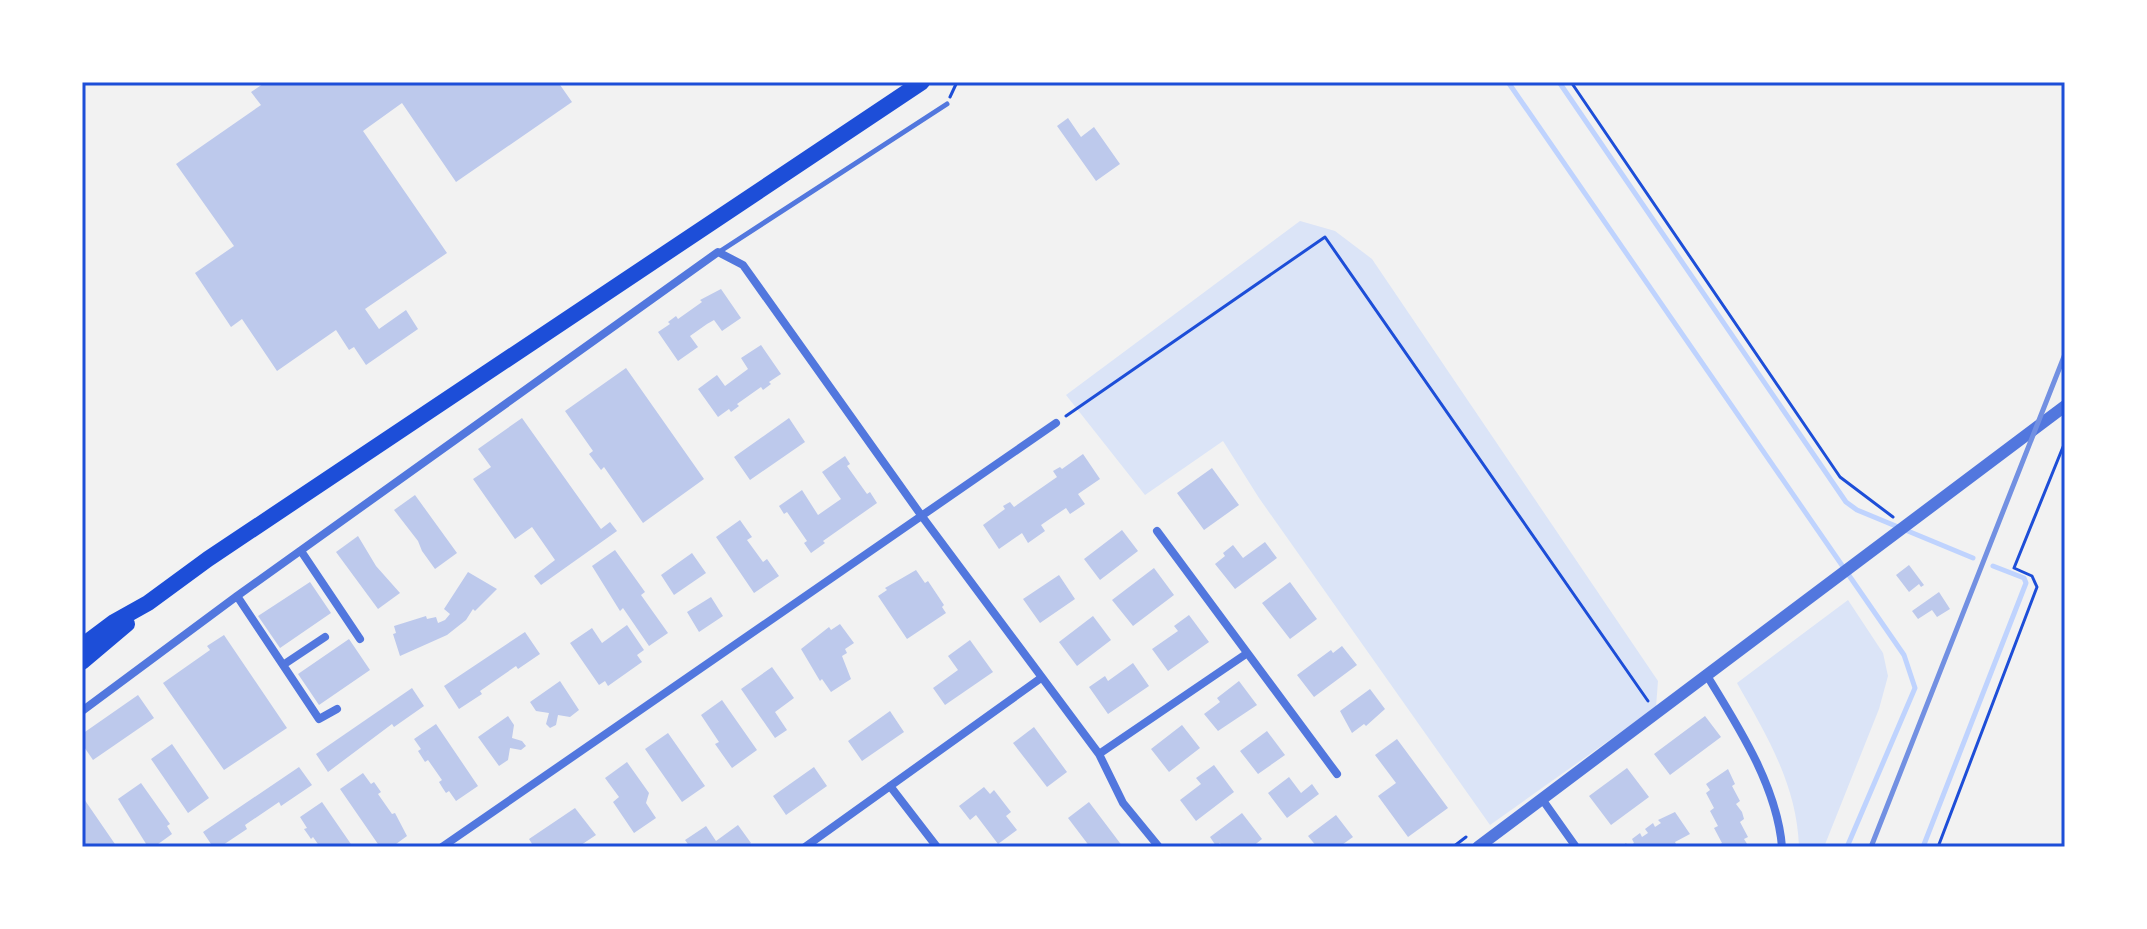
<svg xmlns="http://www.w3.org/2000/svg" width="2147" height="929" font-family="Montserrat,sans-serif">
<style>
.green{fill:#dbe4f7}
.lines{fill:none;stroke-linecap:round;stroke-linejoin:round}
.stream{stroke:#bfd3fe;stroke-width:5}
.building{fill:#bdc9ec}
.path{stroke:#1d4ed8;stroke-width:3}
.service{stroke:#5277de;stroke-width:5}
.minor{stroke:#5277de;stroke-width:8}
.tertiary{stroke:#5277de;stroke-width:12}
.primary{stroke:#1d4ed8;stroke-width:16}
.rail{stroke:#7290e2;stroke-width:5}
.neatline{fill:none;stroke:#1d4ed8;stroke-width:3}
</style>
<rect width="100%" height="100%" fill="#f2f2f2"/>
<path class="green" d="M1300,221L1335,231L1372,259L1658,681L1656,707L1490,825L1259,498L1223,441L1145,495L1066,395Z
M1848,600L1883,653L1888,676L1879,709L1824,847H1799C1797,785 1767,736 1737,683Z"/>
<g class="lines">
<path class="stream" d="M1508,82L1904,655L1915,688L1847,847
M1559,82L1846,502L1857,510L1973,558
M1923,847L2026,583L2024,578L1993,566"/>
</g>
<path class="building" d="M266,82H558L572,102L456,182L402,103L363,131L447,253L365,309L379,329L406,310L418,329L366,365L354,347L349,350L336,330L277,371L242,319L231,327L195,273L234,246L176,164L261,105L251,92Z
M1068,118L1081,137L1094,127L1120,164L1096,181L1057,126Z
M721,289L741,318L722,331L714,320L707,324L690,336L698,347L678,361L658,332L670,324L668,322L676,316L678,319L702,302L700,300Z
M761,345L781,374L769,382L771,384L763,390L761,387L737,404L739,406L731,412L729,409L718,417L698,389L717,375L725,386L748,369L741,358Z
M626,368L704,479L643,523L604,467L601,470L589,454L593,451L565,411Z
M522,418L601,529L610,522L617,531L541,585L534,576L555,560L532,527L515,539L473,479L491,467L478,449Z
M789,418L805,442L750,480L734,457Z
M1083,454L1100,479L1078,494L1085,504L1070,514L1066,508L1041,525L1045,531L1028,543L1022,533L999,549L983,525L1005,509L1003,506L1010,502L1014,507L1057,477L1053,471L1060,467L1062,469Z
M845,456L850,464L847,466L867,494L870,492L877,503L823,541L825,543L811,553L804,543L807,541L787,512L784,514L779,506L802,490L818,515L841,499L822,472Z
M1212,468L1239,505L1204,530L1177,493Z
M415,495L457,553L435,569L422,551L418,541L394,510Z
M740,520L752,537L747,540L763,562L767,559L779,576L754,593L716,537Z
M1122,530L1138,551L1100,580L1084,559Z
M358,536L376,566L400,593L378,609L336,552Z
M1265,542L1277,558L1235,589L1215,564L1225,556L1223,553L1233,545L1243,558Z
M615,550L645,592L641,595L668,633L649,646L623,608L620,611L592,566Z
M692,553L706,573L674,595L661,575Z
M1909,565L1924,585L1921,587L1919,584L1909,592L1896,575Z
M1154,568L1174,595L1133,626L1112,600Z
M916,570L925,583L928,581L944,605L942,607L946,613L907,639L878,596L887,590L885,588Z
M468,572L497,589L475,611L473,609L466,620L447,635L400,656L393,634L396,633L394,626L426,616L427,619L436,617L438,623L445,620L450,614L444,609Z
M1059,575L1075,599L1040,623L1023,599Z
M310,582L331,613L280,648L258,616Z
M1290,582L1317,619L1290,639L1262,603Z
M1939,592L1950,609L1937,617L1932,610L1918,619L1912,611Z
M711,597L723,616L699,632L687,612Z
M1189,615L1209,642L1168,671L1152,649L1178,631L1174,626Z
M1093,616L1111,640L1077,666L1059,642Z
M840,624L854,643L845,649L847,653L842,656L851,679L831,692L822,679L820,681L801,649L829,627L831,630Z
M627,625L644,650L637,655L642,662L608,686L605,681L599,685L570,643L592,628L602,643Z
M525,632L540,654L518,669L516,666L480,691L482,694L459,709L444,686Z
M224,635L287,728L224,770L163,683L210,650L207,646Z
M349,639L370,670L319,705L298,674Z
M970,640L993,672L945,705L933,688L958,670L948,656Z
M1342,646L1357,665L1314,697L1297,675L1331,650L1333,653Z
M1133,663L1149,686L1108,714L1089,687L1105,676L1108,681Z
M772,667L794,698L775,712L787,730L775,738L741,689Z
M560,681L579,710L570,717L558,715L556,725L550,728L546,724L549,713L536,711L530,702Z
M1239,681L1257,705L1218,731L1204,714L1220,702L1217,698Z
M412,688L424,706L394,727L392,724L328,772L316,754Z
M1370,689L1385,709L1366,726L1364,724L1352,733L1340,711Z
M138,695L154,718L93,760L82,744V734Z
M722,700L757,750L732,768L715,744L719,742L701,715Z
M890,711L904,732L862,761L848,741Z
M508,716L514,725L512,738L522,741L526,746L521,750L510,748L508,760L499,766L478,737Z
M1705,716L1721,737L1670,775L1654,754Z
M436,724L478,786L456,801L449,791L446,793L442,787L439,782L442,780L428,760L425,762L418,751L421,749L414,739Z
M1182,725L1200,748L1169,772L1151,749Z
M1034,727L1067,772L1047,787L1013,743Z
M1267,731L1285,755L1258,774L1240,751Z
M668,733L705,786L682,802L645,749Z
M1397,739L1448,808L1408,837L1378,796L1396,783L1375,755Z
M172,744L209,798L188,813L151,759Z
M627,762L649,793L646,803L656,818L634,833L613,802L619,797L605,778Z
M1214,765L1234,792L1196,821L1180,800L1201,784L1196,778Z
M299,767L312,785L281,806L279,802L245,825L247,829L220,847H213L203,832Z
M814,767L827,786L786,815L773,796Z
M1627,768L1649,797L1611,825L1589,796Z
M1728,769L1735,784L1732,786L1740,801L1736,804L1742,812L1744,819L1740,822L1748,837L1744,839L1749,847H1715L1722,843L1714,828L1718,826L1710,811L1714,808L1706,793L1710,790L1706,784Z
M363,773L371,784L374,782L381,792L378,794L392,814L395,813L407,836L392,847H380L340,789Z
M1289,777L1301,793L1312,784L1319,794L1287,818L1268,793Z
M141,783L170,824L167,826L172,834L154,847H148L118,799Z
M984,787L990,794L994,790L1011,812L1006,816L1017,830L998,844L976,815L970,820L959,806Z
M82,796L117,847H82Z
M322,802L333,818L353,847H320L313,837L311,839L309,836L304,829L307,828L300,817Z
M1089,802L1123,847H1090L1068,818Z
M575,808L596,835L578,847H534L529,839Z
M1675,812L1690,834L1675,842L1676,844L1672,847H1621L1626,843L1629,847L1634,843L1632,839L1640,833L1642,837L1648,833L1645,829L1653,823L1655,827L1661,823L1658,820Z
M1242,813L1262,839L1252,847H1222L1220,843L1216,846L1210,837Z
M1336,815L1353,837L1339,847H1317L1308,836Z
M738,825L751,843L746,847H690L685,840L706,826L716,841Z"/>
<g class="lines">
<path class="path" d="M1571,82L1840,477L1893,517
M950,97L957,82
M1066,416L1325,237L1648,701
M1453,847L1466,837
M1938,847L2037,587L2032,576L2014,568L2065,442"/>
<path class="service" d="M719,252L947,104"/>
<path class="minor" d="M1157,531L1337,774
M301,551L360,639
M237,596L319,719L337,709
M283,665L325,637
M1706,674C1738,726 1777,786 1782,847
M82,711L237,596L718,252L743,265L921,515L1099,754L1123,803L1159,847
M1099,754L1246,654
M890,786L937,847
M1542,799L1576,847
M442,847L1056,423
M805,847L1041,678"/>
<path class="tertiary" d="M1478,847L2065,406"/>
<path class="primary" d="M82,646L114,622L148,603L208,559L922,82
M82,662L127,624"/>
<path class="rail" d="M1871,847L2065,354"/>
</g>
<rect width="2147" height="929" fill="none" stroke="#ffffff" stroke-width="168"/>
<rect x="84" y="84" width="1979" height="761" class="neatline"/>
</svg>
